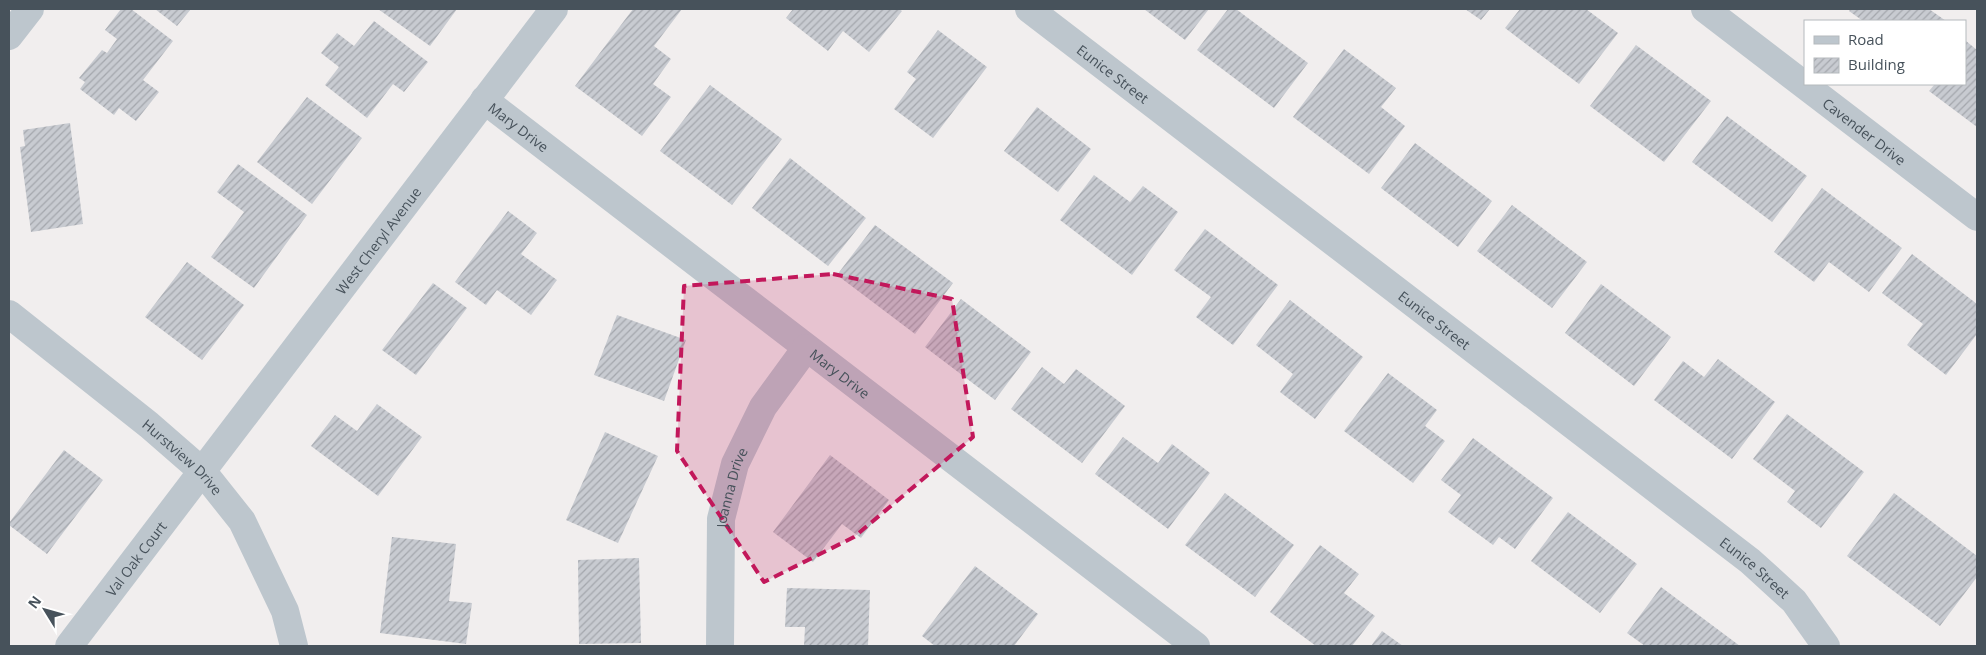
<svg xmlns="http://www.w3.org/2000/svg" width="1986" height="655" font-family="'Open Sans',sans-serif">
<style>
.building{fill:url(#building-hatch)}
.lines{fill:none;stroke-linecap:round;stroke-linejoin:round}
.minor{stroke:#bdc6cd;stroke-width:28}
.marked{fill:#c2185b;fill-opacity:0.2;stroke:#c2185b;stroke-width:4;stroke-dasharray:10 6;stroke-linejoin:round}
.labels{text-anchor:middle;dominant-baseline:central;stroke-width:4;stroke-linejoin:round;paint-order:stroke}
.street-label{font-size:14px;fill:#47525b;stroke:#fff}
</style>
<defs>
<pattern id="building-hatch" width="6" height="6" patternUnits="userSpaceOnUse" patternTransform="scale(1.25)"><rect width="6" height="6" fill="#c8cbd1"/><path d="M-1 1l2-2M0 6l6-6M5 7l2-2" fill="none" stroke="#a4a7ad"/></pattern>
</defs>
<rect width="100%" height="100%" fill="#f1eeee"/>
<path class="building" d="M121,9H131L173,41L143,80L159,92L136,121L119,108L114,115L80,89L85,82L79,78L102,50L107,53L117,39L105,30Z
M155,9H191L177,26Z
M378,9H457L430,46Z
M633,9H682L654,46L671,59L653,84L671,97L642,136L575,86Z
M793,9H899L902,11L869,52L843,31L828,51L786,18Z
M1144,9H1209L1185,40Z
M1228,9H1236L1308,63L1274,108L1197,50Z
M1465,9H1490L1481,20Z
M1520,9H1586L1618,33L1579,84L1505,28Z
M1851,9H1929L1946,21H1863L1849,11Z
M374,21L428,62L404,92L393,84L367,118L325,85L339,67L321,53L337,33L354,46Z
M938,30L987,67L933,138L894,109L916,79L907,72Z
M1966,41L1977,50V127L1929,91L1935,84H1965V44Z
M1636,45L1711,101L1664,162L1590,106Z
M1344,49L1396,88L1381,107L1405,126L1369,174L1293,117Z
M710,85L782,139L732,205L660,151Z
M307,97L362,138L312,204L257,162Z
M1037,107L1091,149L1058,192L1004,151Z
M1727,116L1807,176L1772,222L1692,162Z
M70,123L83,224L31,232L20,147L25,146L23,130Z
M1415,143L1492,201L1458,247L1381,188Z
M790,158L866,218L828,266L752,208Z
M238,164L307,215L254,288L211,257L244,212L217,192Z
M1094,175L1130,202L1143,186L1178,212L1132,275L1060,220Z
M1822,188L1902,248L1869,292L1829,262L1814,282L1774,252Z
M1512,205L1587,262L1552,308L1477,251Z
M508,211L537,233L521,254L557,280L531,315L497,290L486,305L455,282Z
M875,225L953,283L915,334L837,275Z
M1205,229L1278,285L1233,345L1196,317L1211,297L1174,270Z
M1912,254L1977,304V334L1946,375L1907,345L1923,324L1882,293Z
M187,262L244,305L202,360L145,317Z
M433,283L467,308L416,375L382,350Z
M1601,284L1671,337L1634,386L1565,333Z
M961,299L1031,352L995,400L925,347Z
M1290,300L1363,357L1315,419L1280,392L1293,374L1256,345Z
M617,315L686,340L664,401L594,375Z
M1718,359L1775,402L1732,459L1654,400L1683,361L1704,377Z
M1042,367L1064,384L1076,369L1125,406L1082,463L1011,409Z
M1388,373L1437,410L1425,426L1445,441L1413,483L1344,431Z
M377,404L422,437L378,496L311,446L335,415L357,431Z
M1787,414L1864,472L1821,528L1787,502L1795,491L1753,459Z
M605,432L658,456L618,543L566,520Z
M1123,437L1158,463L1172,444L1210,473L1168,529L1095,474Z
M1473,438L1553,498L1515,549L1499,537L1493,545L1448,512L1461,495L1441,480Z
M64,450L103,480L47,554L9,525V523Z
M830,455L889,500L861,538L842,524L813,562L773,532Z
M1225,493L1294,545L1255,597L1185,545Z
M1894,493L1977,556V577L1940,626L1847,556Z
M1568,512L1637,564L1600,613L1531,561Z
M392,537L456,544L449,601L472,603L466,644L380,633Z
M1320,545L1359,574L1344,593L1375,616L1352,646H1316L1270,612Z
M639,558L641,643L579,644L578,560Z
M975,566L1038,614L1014,646H935L922,636Z
M1661,587L1740,646H1645L1627,633Z
M787,588L870,590L868,646H804L805,627H785Z
M1382,631L1403,646H1371Z"/>
<g class="lines">
<g class="minor">
<path id="s1" d="M1029,9L1750,561L1794,601L1826,646"/>
<path id="s2" d="M1705,9L1977,217"/>
<path d="M9,36L30,9"/>
<path id="s3" d="M484,100L1196,646"/>
<path id="s4" d="M9,314L149,425L203,472L242,521L285,611L294,646"/>
<path id="s5" d="M69,646L554,9"/>
<path id="s6" d="M720,646L721,519L735,464L763,407L806,348"/>
</g>
</g>
<path class="marked" d="M833,274L952,299L973,437L854,537L764,582L677,451L684,286Z"/>
<g class="labels">
<g class="street-label">
<text stroke="none"><textPath href="#s1" startOffset="106">Eunice Street</textPath></text>
<text stroke="none"><textPath href="#s3" startOffset="44">Mary Drive</textPath></text>
<text stroke="none"><textPath href="#s2" startOffset="201">Cavender Drive</textPath></text>
<text stroke="none"><textPath href="#s5" startOffset="510">West Cheryl Avenue</textPath></text>
<text stroke="none"><textPath href="#s1" startOffset="511">Eunice Street</textPath></text>
<text stroke="none"><textPath href="#s3" startOffset="449">Mary Drive</textPath></text>
<text stroke="none"><textPath href="#s4" startOffset="225">Hurstview Drive</textPath></text>
<text stroke="none"><textPath href="#s6" startOffset="160">Joanna Drive</textPath></text>
<text stroke="none"><textPath href="#s5" startOffset="110">Val Oak Court</textPath></text>
<text stroke="none"><textPath href="#s1" startOffset="916">Eunice Street</textPath></text>
</g>
</g>
<rect width="1986" height="655" fill="none" stroke="#47525b" stroke-width="20"/>
<rect x="1804" y="20" width="162" height="65" fill="#ffffff" stroke="#b5babd"/>
<rect x="1814" y="36" width="25" height="8" fill="#bdc6cd" stroke="#b5babd"/>
<text x="1848" y="45" font-size="15" fill="#47525b">Road</text>
<rect x="1814" y="58" width="25" height="15" fill="url(#building-hatch)" stroke="#b5babd"/>
<text x="1848" y="70" font-size="15" fill="#47525b">Building</text>
<g transform="translate(45 610) rotate(307)" stroke="#ffffff" stroke-width="4" paint-order="stroke">
<path d="M0-4L9 19L0 12L-9 19Z" fill="#47525b"/>
<text y="-8" font-size="14" font-weight="bold" text-anchor="middle" fill="#47525b">N</text>
</g>
</svg>
